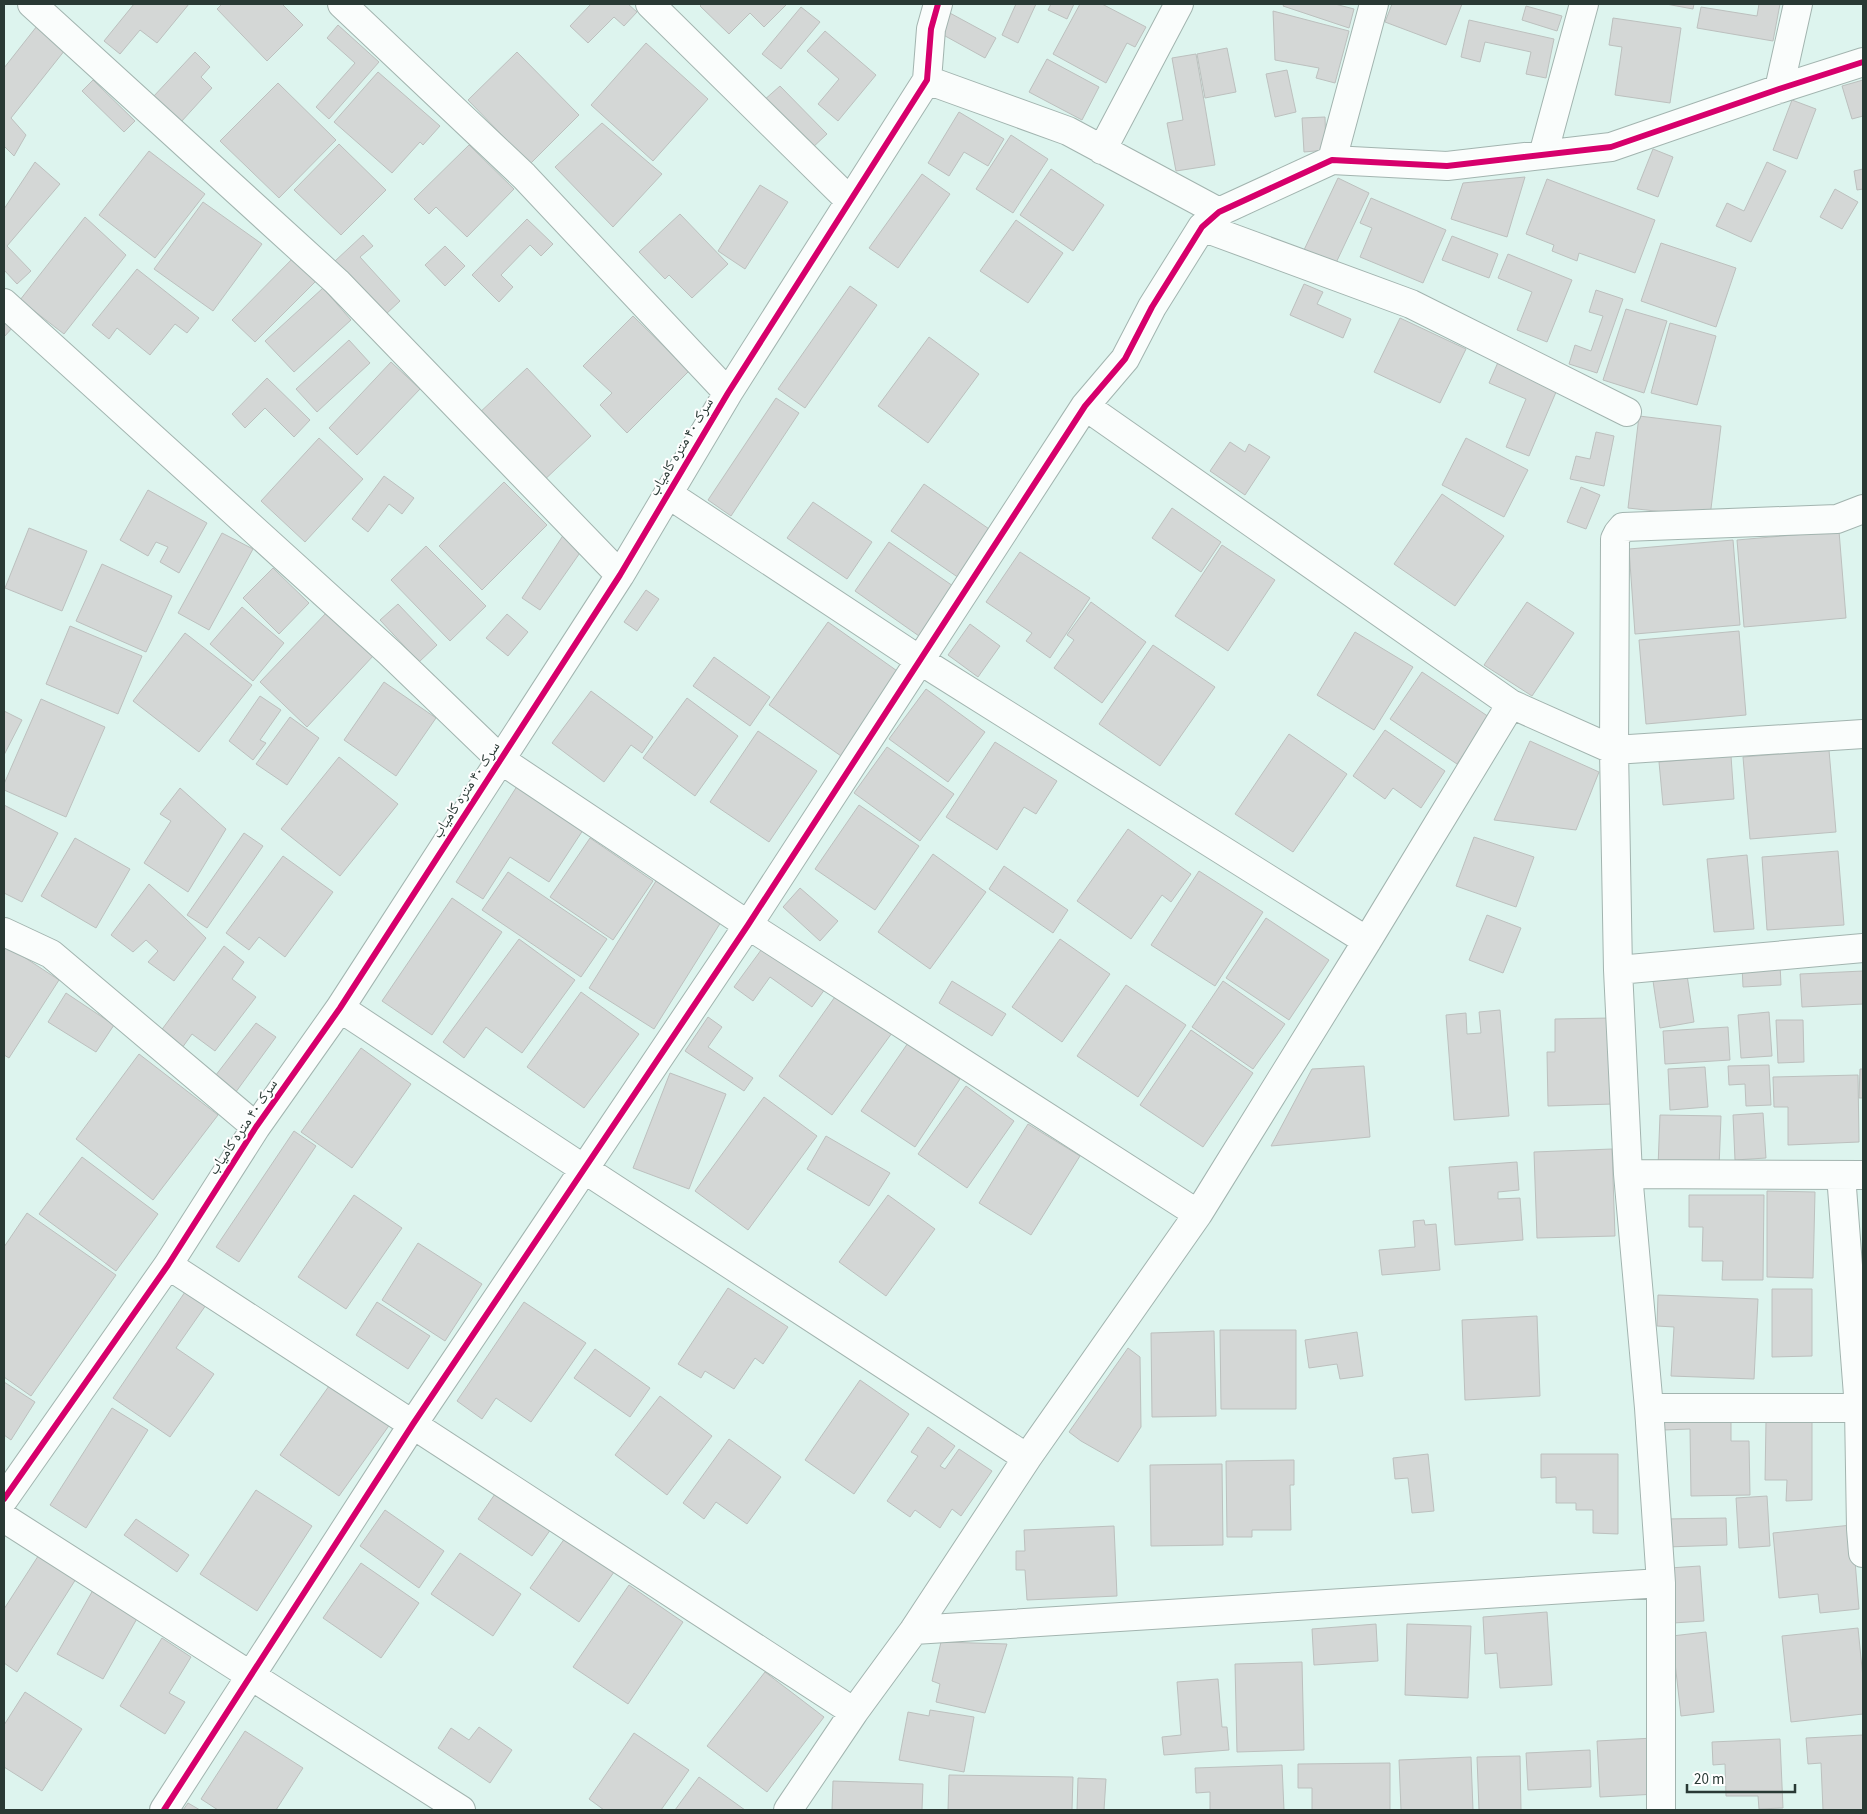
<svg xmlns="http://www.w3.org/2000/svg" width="1867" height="1814" font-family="'Source Sans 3','Noto Naskh Arabic',sans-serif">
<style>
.building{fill:#d4d7d6;stroke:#bcc0be}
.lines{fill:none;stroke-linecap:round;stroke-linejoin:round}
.minor-casing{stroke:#a2b4af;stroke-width:30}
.minor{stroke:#fafdfc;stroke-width:28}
.cycleway-casing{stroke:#fff;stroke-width:9}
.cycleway{stroke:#d6006c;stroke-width:6}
.labels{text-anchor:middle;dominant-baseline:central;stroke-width:4;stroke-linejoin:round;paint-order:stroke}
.street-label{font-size:15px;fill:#293934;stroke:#fff}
</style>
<rect width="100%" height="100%" fill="#ddf4ee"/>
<path class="building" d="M134,4H189L157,43L140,30L120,54L104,41Z
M222,4H282L303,25L267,61L217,9Z
M591,4H628L637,12L624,26L614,17L588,43L570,26Z
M702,4H787L764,27L750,13L729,34L700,6Z
M1016,4H1036L1018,43L1002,35Z
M1051,4H1074L1067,19L1048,10Z
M1080,4H1102L1146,27L1135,47L1127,43L1106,83L1053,54Z
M1284,4H1335L1354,9L1349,28L1283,6Z
M1392,4H1462L1446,45L1385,22Z
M1666,4H1694L1693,9Z
M1759,4H1780L1773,41L1697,28L1701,7L1757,16Z
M1526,6L1562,16L1557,31L1522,20Z
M801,7L820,22L781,69L762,54Z
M1273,11L1349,31L1335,83L1316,78L1319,68L1275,60Z
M948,12L996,38L985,58L938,32Z
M1613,18L1681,28L1670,103L1615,95L1622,47L1609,45Z
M1469,20L1554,39L1546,78L1526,74L1531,52L1485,42L1480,62L1461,57Z
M338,25L379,62L329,119L316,107L355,63L327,38Z
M37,26L65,50L11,118L26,135L14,156L4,146V68Z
M825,31L876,75L838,121L818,104L839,79L807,51Z
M646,43L708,99L653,161L591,105Z
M1227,48L1236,92L1205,98L1197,54Z
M195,52L210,67L201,77L212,88L181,122L153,97Z
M517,52L579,115L530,164L468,100Z
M1196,54L1215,165L1176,171L1167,123L1183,120L1172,58Z
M1047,59L1099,87L1082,120L1029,92Z
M1287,70L1296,112L1275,117L1266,74Z
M378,72L440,126L423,145L420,142L392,173L334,122Z
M93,80L135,121L124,132L82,91Z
M1863,80V116L1852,119L1842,86Z
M278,83L336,140L279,198L220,141Z
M780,86L827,134L810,150L763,101Z
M1792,100L1816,109L1797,159L1773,150Z
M959,112L1004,139L988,166L964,152L949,176L928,163Z
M1325,117L1326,150L1304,152L1302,118Z
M602,123L662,174L613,227L555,167Z
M1011,135L1048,159L1013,213L976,189Z
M339,144L386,190L341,235L294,190Z
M469,145L514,189L467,237L436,207L429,214L414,199Z
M1653,149L1673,157L1658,197L1637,189Z
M149,151L205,194L155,258L99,215Z
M35,162L60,184L7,246L31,271L17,284L4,270V209Z
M1767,162L1786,171L1751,242L1716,226L1727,203L1744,211Z
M1051,169L1104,205L1073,251L1020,215Z
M1863,169V189L1857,190L1854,171Z
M922,174L950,194L898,268L869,248Z
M1525,177L1507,237L1451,219L1463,183Z
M1338,178L1369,193L1335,265L1304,250Z
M1547,179L1655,220L1635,273L1579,253L1577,261L1552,251L1554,245L1526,234Z
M760,185L788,202L745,269L718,251Z
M1835,189L1858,202L1842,229L1820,217Z
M1371,198L1446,230L1423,283L1360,257L1372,228L1360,223Z
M203,202L262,244L213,311L154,269Z
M680,214L728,264L692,298L669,275L665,279L639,252Z
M85,217L126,255L64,334L20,300Z
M527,219L553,244L541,256L530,245L501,275L513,287L499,302L472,275Z
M1016,220L1063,253L1028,303L980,271Z
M363,235L373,246L360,257L400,301L385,315L335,261Z
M1452,236L1498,254L1489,278L1442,260Z
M1661,243L1736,268L1716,327L1641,301Z
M445,246L465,266L445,286L425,265Z
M298,253L321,276L255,342L232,320Z
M1508,254L1572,280L1547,342L1517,330L1532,292L1498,278Z
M137,269L199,318L187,333L175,324L150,355L117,328L109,339L92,325Z
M1304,284L1323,292L1317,304L1351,319L1343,338L1290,315Z
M850,286L877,305L805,408L778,389Z
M323,288L351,320L294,372L265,341Z
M1596,290L1623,299L1597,373L1569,364L1575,345L1591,351L1603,316L1589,312Z
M1626,309L1667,321L1644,393L1603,380Z
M633,316L689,371L627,433L600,405L612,393L583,366Z
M4,317L14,326L4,337Z
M1400,318L1466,349L1440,403L1374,372Z
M1670,323L1716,336L1697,405L1651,393Z
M929,337L979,374L928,443L878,406Z
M349,340L370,363L317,412L296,389Z
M1499,360L1559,385L1529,456L1506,447L1526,399L1489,383Z
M391,362L420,389L357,455L329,428Z
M527,368L591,436L540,484L476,416Z
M267,378L310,420L294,437L265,408L245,428L232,414Z
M776,398L799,413L731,516L708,500Z
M1639,416L1721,426L1710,517L1628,508Z
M1596,432L1614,436L1604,486L1570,479L1576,456L1590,459Z
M319,438L363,479L305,542L261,501Z
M1466,438L1528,470L1504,517L1442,485Z
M1230,442L1245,452L1249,444L1270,457L1245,495L1210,471Z
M384,476L414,498L402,514L389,504L368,532L352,519Z
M504,482L547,525L482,590L439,546Z
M924,484L992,531L959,578L891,531Z
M1581,487L1600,495L1586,529L1567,522Z
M148,490L207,523L179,573L160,562L168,547L156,542L148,556L120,540Z
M1442,494L1504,536L1455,606L1394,564Z
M813,502L872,542L847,579L787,538Z
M1172,508L1221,542L1201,572L1152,538Z
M29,528L87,551L62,611L5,588Z
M1839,531L1846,618L1744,627L1737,540Z
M222,533L253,549L209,630L178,613Z
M564,534L584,547L540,610L522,598Z
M1733,540L1740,625L1635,634L1629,549Z
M889,542L953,586L919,636L855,591Z
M1222,545L1275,580L1228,651L1175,616Z
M426,546L486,606L450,641L391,580Z
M1020,552L1090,598L1050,658L1026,641L1032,633L986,602Z
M102,564L172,596L146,652L76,621Z
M273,568L309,603L279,634L243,598Z
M646,590L659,599L637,631L624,622Z
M1091,602L1146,642L1102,703L1054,668L1074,640L1067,635Z
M1527,602L1574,633L1532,696L1484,665Z
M398,604L437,645L419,662L380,620Z
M242,607L284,643L253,681L210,644Z
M328,611L374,655L307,727L260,682Z
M507,614L528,632L508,656L486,638Z
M828,622L900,673L841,756L769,705Z
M970,624L1000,646L978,677L948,655Z
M70,626L142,656L118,714L46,684Z
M1739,631L1746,715L1646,724L1639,640Z
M1355,632L1413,667L1374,730L1317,695Z
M185,633L252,685L199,752L133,701Z
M1153,645L1215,687L1160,766L1099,724Z
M714,657L770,697L750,726L693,686Z
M1422,672L1489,717L1457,764L1390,719Z
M384,682L436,718L396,776L344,740Z
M926,689L985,732L948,782L889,739Z
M591,691L653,737L642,753L631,745L604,782L552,743Z
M260,696L281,710L260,740L266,743L253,760L229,741Z
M687,698L738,736L695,796L643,758Z
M41,699L105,727L66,817L4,790V784Z
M4,711L22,720L4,755Z
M290,717L319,738L287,785L256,764Z
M1385,730L1445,771L1421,808L1393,788L1385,799L1353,776Z
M758,731L817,771L769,842L710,802Z
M1289,734L1347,774L1293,852L1235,814Z
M1530,741L1599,772L1576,830L1494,820Z
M995,742L1057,781L1036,814L1024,807L997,850L946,817Z
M887,747L954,794L920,841L854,793Z
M1829,750L1836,832L1750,839L1743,757Z
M1731,756L1734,799L1663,805L1659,762Z
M339,757L398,804L340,876L281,829Z
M521,780L587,824L549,882L510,857L483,899L456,882Z
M180,788L226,829L188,892L144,863L171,821L160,814Z
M4,805L58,833L22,902L4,893Z
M859,805L919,846L875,910L815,869Z
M1128,829L1191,874L1171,902L1162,895L1131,939L1077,901Z
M244,833L263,846L207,928L187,915Z
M1474,837L1534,857L1516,907L1456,886Z
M75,838L130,869L96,928L41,896Z
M590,838L653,881L613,940L550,897Z
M1838,851L1844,925L1767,930L1762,857Z
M933,854L986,892L930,969L878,932Z
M1747,855L1754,929L1714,932L1707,859Z
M283,856L333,892L285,957L259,937L249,950L226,933Z
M1004,866L1068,910L1053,933L989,889Z
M1199,871L1263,912L1215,986L1151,945Z
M508,872L607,939L581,977L482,910Z
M656,881L721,922L654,1029L589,988Z
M149,884L206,938L174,981L148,962L158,951L146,940L133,952L111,935Z
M800,888L838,921L820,941L783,907Z
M452,898L502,932L432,1035L382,1001Z
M1487,915L1521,928L1503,973L1469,960Z
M1266,918L1329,960L1289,1020L1226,978Z
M519,939L575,980L522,1053L486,1027L464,1058L443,1042Z
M1060,939L1110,974L1062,1042L1012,1007Z
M4,944L59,980L9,1058L4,1055Z
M224,946L244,962L232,979L256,997L215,1051L192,1034L182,1048L160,1032Z
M764,946L825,989L812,1007L770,977L753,1001L734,987Z
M1780,964L1781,985L1743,987L1742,966Z
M1863,971V1004L1802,1007L1800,974Z
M1687,975L1694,1022L1660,1028L1653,981Z
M952,981L1006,1014L992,1036L939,1003Z
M1223,981L1285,1024L1253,1069L1192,1027Z
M1126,985L1186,1025L1138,1097L1077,1056Z
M581,992L639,1034L584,1108L527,1067Z
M66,993L114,1025L96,1052L48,1022Z
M837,994L892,1033L832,1115L779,1076Z
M1500,1010L1509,1116L1454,1120L1446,1015L1466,1013L1467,1034L1481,1033L1479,1012Z
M1769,1012L1772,1056L1741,1058L1738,1015Z
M708,1017L722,1027L708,1047L753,1078L744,1091L685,1051Z
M1611,1018L1613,1104L1548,1106L1547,1052H1555V1019Z
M1776,1020H1803L1804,1062L1778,1063Z
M256,1023L276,1037L230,1100L209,1084Z
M1728,1027L1730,1060L1665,1064L1663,1031Z
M1191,1030L1253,1073L1203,1147L1140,1105Z
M908,1043L960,1079L915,1147L861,1111Z
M361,1048L411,1084L352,1168L301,1132Z
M139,1054L218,1115L153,1200L76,1139Z
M1769,1065L1771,1105L1746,1106L1745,1084L1729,1085L1728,1066Z
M1364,1066L1370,1137L1271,1146L1312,1069Z
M1705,1067L1708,1107L1670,1110L1668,1069Z
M1860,1069H1863V1098H1859Z
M670,1073L726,1094L689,1189L633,1168Z
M1858,1075L1859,1142L1788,1145V1107H1774L1773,1077Z
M966,1086L1014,1121L967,1188L918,1154Z
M764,1097L817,1136L748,1230L695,1191Z
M1763,1113L1766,1158L1735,1160L1733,1115Z
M1660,1115L1721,1116L1719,1168L1658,1167Z
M1028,1124L1080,1156L1031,1235L979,1203Z
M294,1131L316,1146L239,1262L216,1247Z
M826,1136L890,1173L869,1206L807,1169Z
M1612,1149L1615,1236L1537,1238L1534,1152Z
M82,1157L158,1214L116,1271L39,1214Z
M1517,1162L1519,1190L1498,1192V1199L1520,1198L1523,1240L1455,1245L1449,1167Z
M1767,1191L1815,1192L1813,1278L1767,1277Z
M354,1195L402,1228L346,1309L298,1277Z
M888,1195L935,1229L886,1296L839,1262Z
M1689,1195H1764L1763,1280H1722L1723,1261H1702L1703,1227H1689Z
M27,1213L116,1275L31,1396L4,1377V1247Z
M1424,1220L1425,1225L1436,1224L1440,1270L1382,1275L1379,1250L1415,1247L1413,1221Z
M418,1243L482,1284L445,1341L382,1300Z
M728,1288L788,1327L763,1364L755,1358L734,1389L705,1371L701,1378L678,1364Z
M1772,1289H1812V1356L1772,1357Z
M185,1292L206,1305L176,1348L214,1374L170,1437L113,1398Z
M1658,1295L1758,1299L1754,1379L1671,1376L1674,1327L1657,1326Z
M377,1302L430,1336L408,1369L356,1335Z
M524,1302L586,1343L531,1422L496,1398L482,1419L457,1401Z
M1537,1316L1540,1396L1465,1400L1462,1320Z
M1220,1330H1296V1409H1221Z
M1214,1331L1216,1416L1152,1417L1151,1333Z
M1357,1332L1363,1376L1340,1379L1337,1364L1309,1368L1305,1340Z
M1128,1348L1140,1357L1141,1427L1118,1462L1081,1441L1069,1432Z
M595,1349L650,1388L630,1417L574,1378Z
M334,1379L393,1420L339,1496L280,1455Z
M860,1380L909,1414L854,1494L805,1460Z
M4,1382L35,1402L11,1440L4,1435Z
M660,1396L712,1436L667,1495L615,1455Z
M112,1408L148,1430L86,1528L50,1505Z
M1731,1411V1441H1749L1750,1495L1691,1496L1690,1429L1664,1430V1412Z
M1766,1421H1812V1500L1786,1501L1787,1480H1765Z
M928,1427L955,1446L940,1466L945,1469L959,1449L992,1471L961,1516L952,1509L940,1528L915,1510L910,1517L887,1501L918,1456L911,1452Z
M729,1439L781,1477L747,1524L716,1502L704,1519L683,1503Z
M1428,1454L1434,1511L1412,1513L1408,1478L1395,1479L1393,1458Z
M1541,1454H1618V1534L1593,1533V1510H1576V1503H1556V1477L1541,1478Z
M1294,1460V1485H1290L1291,1530H1252V1537H1227L1226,1461Z
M1222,1464L1223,1545L1151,1546L1150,1465Z
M256,1490L312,1526L257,1611L200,1574Z
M497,1491L551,1529L532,1556L478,1519Z
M1767,1496L1770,1546L1739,1548L1736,1498Z
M385,1510L444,1551L419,1588L360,1546Z
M1726,1518L1727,1545L1666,1547L1665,1519Z
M136,1519L189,1555L177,1572L124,1535Z
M1852,1525L1859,1609L1820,1613L1818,1594L1779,1598L1773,1533Z
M1114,1526L1117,1596L1027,1600L1025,1570H1016V1551H1025L1024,1530Z
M565,1538L614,1572L579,1622L530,1588Z
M44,1547L81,1571L17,1672L4,1663V1609Z
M460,1553L521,1594L493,1636L431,1594Z
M361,1563L419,1603L381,1658L323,1618Z
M1700,1566L1704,1621L1673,1623L1669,1568Z
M629,1585L683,1622L628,1704L573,1667Z
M93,1590L139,1615L103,1679L57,1654Z
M1547,1612L1552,1685L1500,1688L1497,1653L1485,1654L1483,1617Z
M1376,1624L1378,1661L1314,1665L1312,1629Z
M1407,1624L1471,1626L1468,1698L1405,1695Z
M1858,1628L1863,1678V1714L1791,1722L1782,1636Z
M1706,1632L1714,1712L1681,1716L1672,1636Z
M162,1638L191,1657L169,1693L185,1702L165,1734L120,1706Z
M941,1642L1007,1644L985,1713L936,1702L940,1684L932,1681Z
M1302,1662L1304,1750L1237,1752L1235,1664Z
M765,1672L824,1717L767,1792L707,1746Z
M1218,1679L1222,1727H1227L1229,1750L1164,1755L1162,1737L1181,1735L1177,1682Z
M25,1692L82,1729L42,1791L4,1767V1725Z
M930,1710L974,1717L964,1772L899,1760L908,1712L929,1716Z
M479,1727L512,1750L490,1783L438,1748L451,1728L469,1740Z
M245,1731L303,1768L276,1810H218L201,1799Z
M634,1733L689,1770L661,1810H604L589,1799Z
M1863,1735V1810H1823L1821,1763L1808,1764L1806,1738Z
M1654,1738L1657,1794L1600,1797L1597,1741Z
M1780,1739L1783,1808L1759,1809L1758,1796H1726L1725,1764L1713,1765L1712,1742Z
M1590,1750L1591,1787L1528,1790L1526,1753Z
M1520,1756L1521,1810H1479L1477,1757Z
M1471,1757L1473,1810H1401L1399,1760Z
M1390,1763V1810H1312V1788H1298V1764Z
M1282,1765L1284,1810H1210V1792L1196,1793L1195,1768Z
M949,1775L1073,1777L1072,1810H948Z
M699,1777L745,1810H675Z
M1078,1778L1106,1779L1104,1810H1077Z
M833,1781L923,1784L922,1810H832Z
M188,1803L200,1810H183Z"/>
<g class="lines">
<g class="minor-casing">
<path id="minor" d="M32,4L337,282L620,575
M342,4L524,176L728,393
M650,4L850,201
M927,80L1068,131L1219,212
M1779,89L1798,4
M1102,150L1179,4
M1543,155L1584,4
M1332,160L1374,4
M1202,227L1411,304L1627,412
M4,303L390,653L501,760L748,925L1198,1214
M1085,406L1511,704L1614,750L1863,734
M668,494L921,661L1367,941
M4,932L51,954L256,1127
M1618,970L1863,948
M340,1008L584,1169L1027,1458
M1628,1174L1863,1175
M1841,1175L1859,1408L1861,1529L1863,1553
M168,1265L854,1712
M1649,1408H1863
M4,1499L168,1265L256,1127L340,1008L620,575L728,393L927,80L931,29L938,4
M4,1518L461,1810
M914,1630L1661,1583
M164,1810L413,1424L748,925L1085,406L1125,359L1152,307L1202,227L1219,212L1332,160L1447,166L1611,147L1779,89L1863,62
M788,1810L854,1712L914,1630L1027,1458L1198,1214L1367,941L1511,704
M1661,1810V1583L1649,1408L1628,1174L1618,970L1614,750L1615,539L1618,533L1623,527L1837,519L1863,509"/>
</g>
<use href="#minor" class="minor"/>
<g class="cycleway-casing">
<path id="cycleway" d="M4,1499L168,1265L256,1127L340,1008L620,575L728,393L927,80L931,29L938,4
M164,1810L413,1424L748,925L1085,406L1125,359L1152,307L1202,227L1219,212L1332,160L1447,166L1611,147L1779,89L1863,62"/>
</g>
<use href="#cycleway" class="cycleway"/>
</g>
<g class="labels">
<g class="street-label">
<text transform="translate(681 447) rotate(-59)">سرک ۴۰ متره کامیاب</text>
<text transform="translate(466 790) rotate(-57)">سرک ۴۰ متره کامیاب</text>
<text transform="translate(243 1127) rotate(-56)">سرک ۴۰ متره کامیاب</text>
</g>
</g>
<rect width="1867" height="1814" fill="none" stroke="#293934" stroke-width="10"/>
<path d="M1687 1784v8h108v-8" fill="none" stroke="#293934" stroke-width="2.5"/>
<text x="1694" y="1784" font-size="15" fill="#293934" stroke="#ffffff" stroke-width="4" paint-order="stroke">20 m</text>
</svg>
